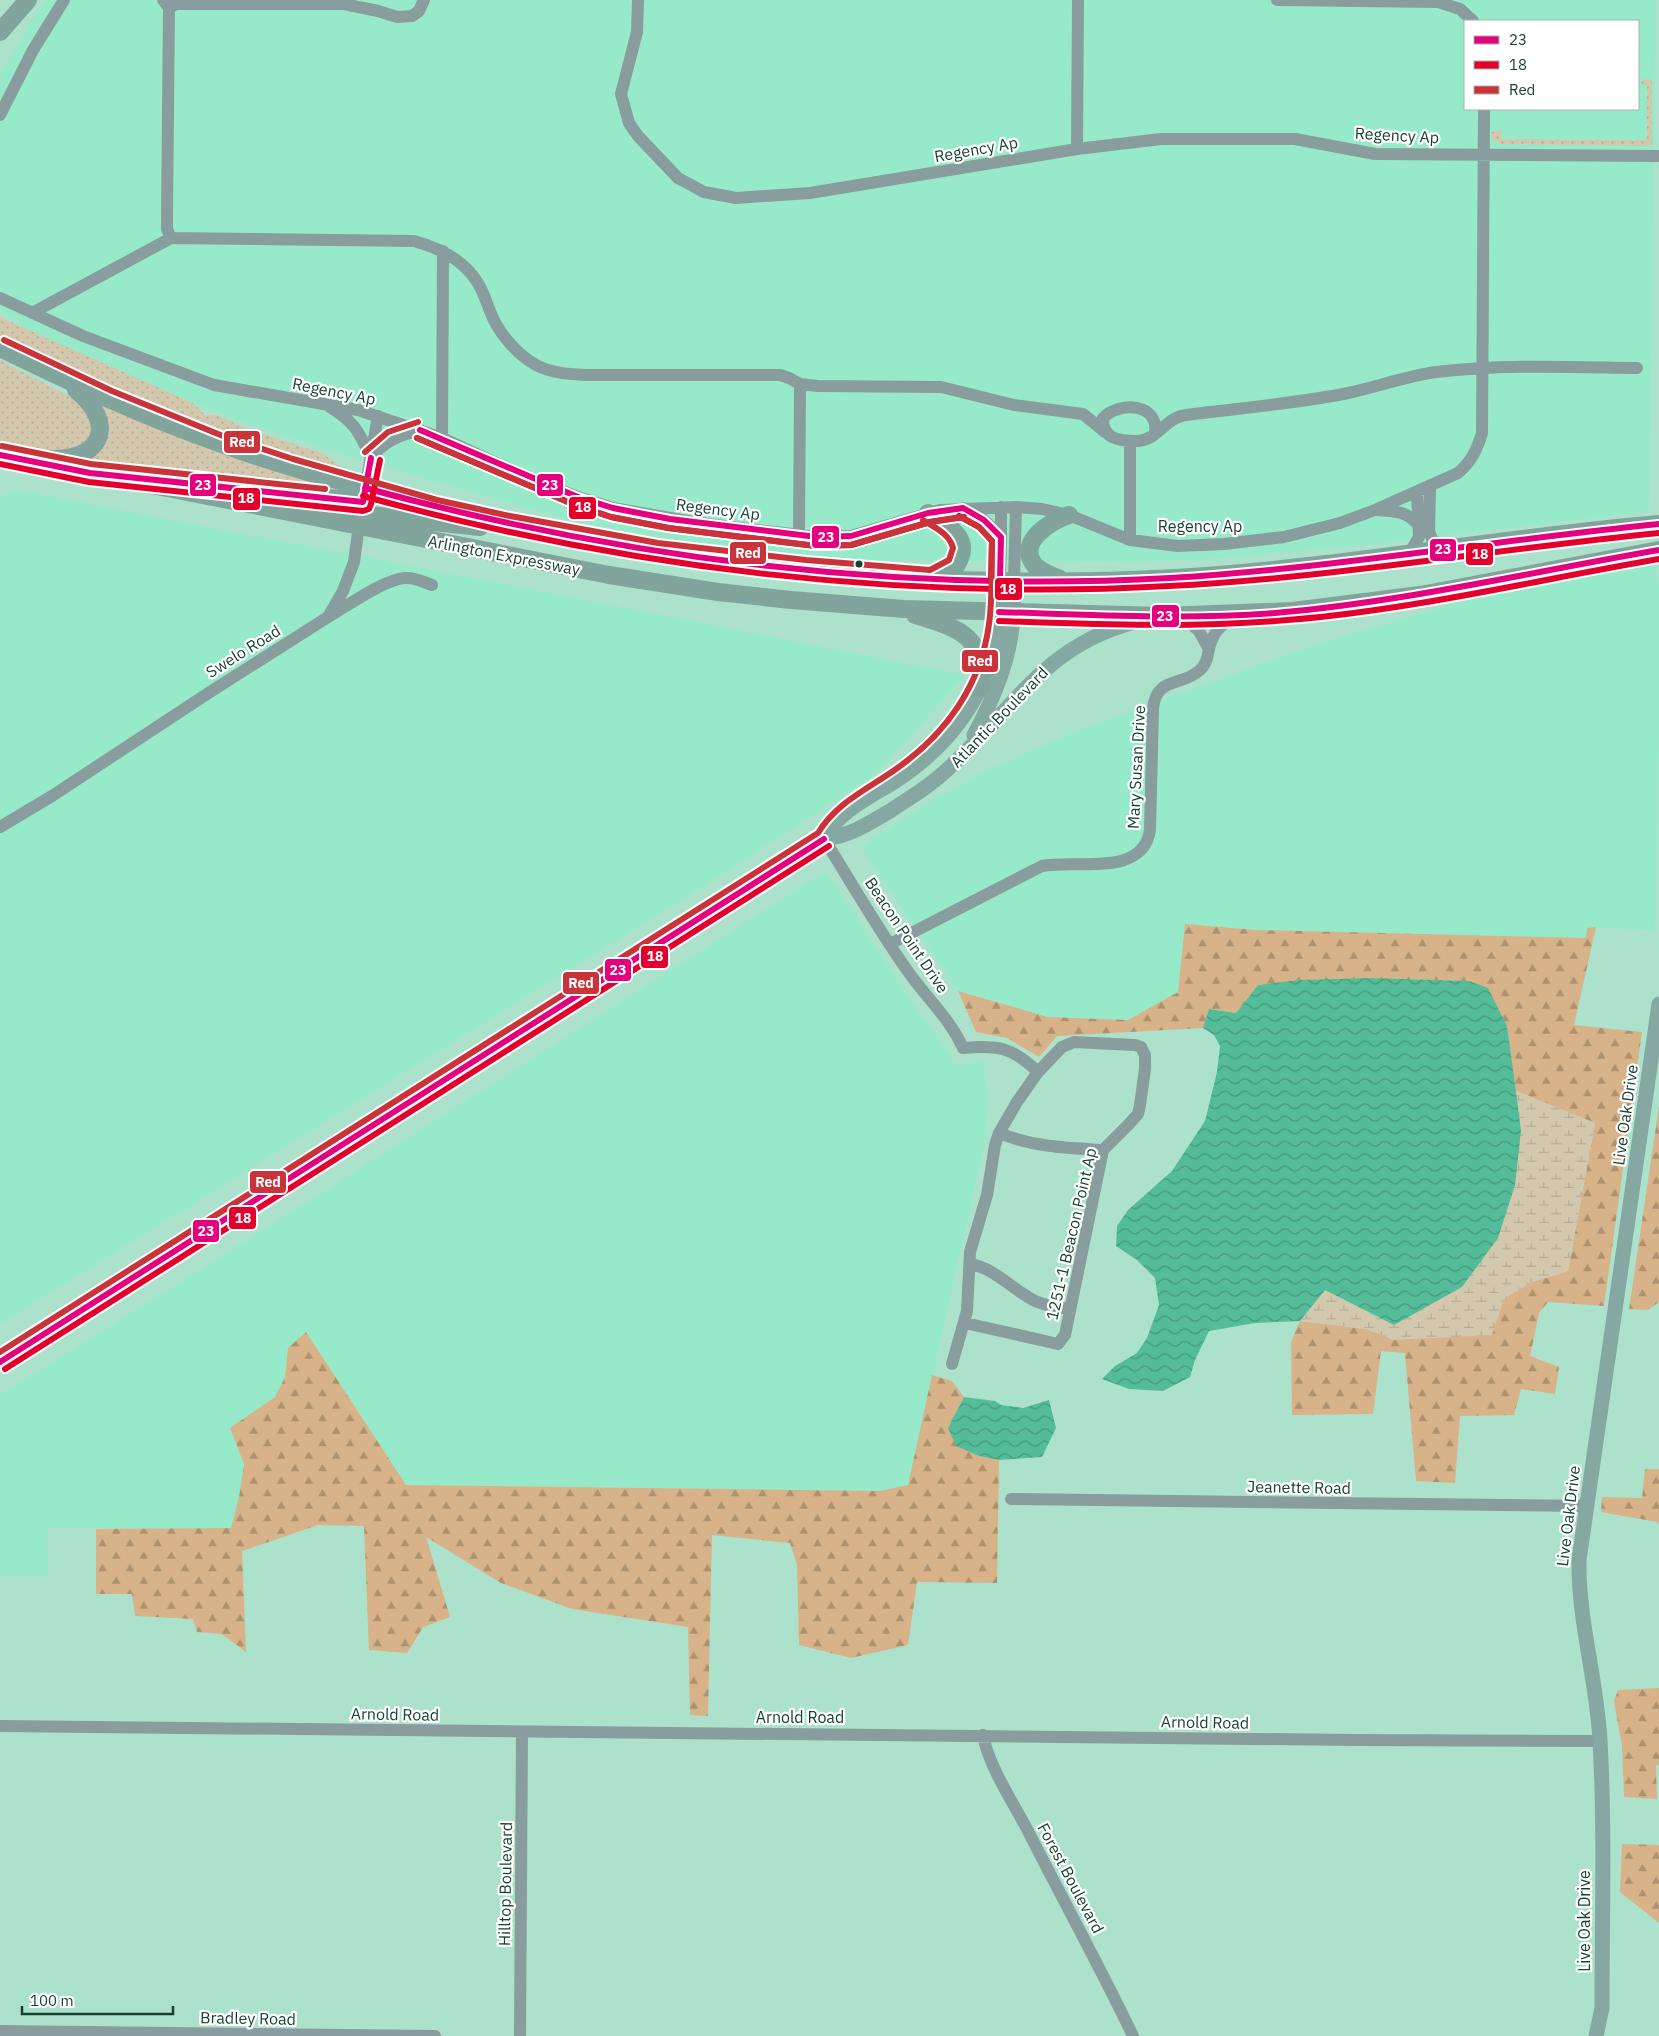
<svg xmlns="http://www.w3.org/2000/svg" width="1659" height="2036" font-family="'IBM Plex Sans',sans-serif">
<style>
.built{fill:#96eac9;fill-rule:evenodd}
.grass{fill:url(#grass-dots)}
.forest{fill:url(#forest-firs)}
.wetland{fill:url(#wetland-marsh)}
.water{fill:url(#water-waves)}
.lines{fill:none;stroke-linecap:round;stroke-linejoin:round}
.minor{stroke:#899c9e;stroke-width:12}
.major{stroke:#85a8a2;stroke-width:15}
.highway{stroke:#81a49d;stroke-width:18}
.bus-1-casing{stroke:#fff;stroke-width:10}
.bus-2-casing{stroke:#fff;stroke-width:10}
.bus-3-casing{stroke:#fff;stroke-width:10}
.bus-1{stroke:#e5007d;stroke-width:6}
.bus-2{stroke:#e4002b;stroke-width:6}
.bus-3{stroke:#cb333b;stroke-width:6}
.bus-dot{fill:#184132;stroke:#fff;stroke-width:2}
.labels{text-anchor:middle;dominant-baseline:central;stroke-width:4.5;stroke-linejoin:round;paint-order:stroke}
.street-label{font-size:16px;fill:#184132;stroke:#fff}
.line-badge{stroke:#fff;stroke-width:2}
.badge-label{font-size:14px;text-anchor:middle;font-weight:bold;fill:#fff}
</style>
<defs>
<pattern id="grass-dots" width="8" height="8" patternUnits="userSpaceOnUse" patternTransform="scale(1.25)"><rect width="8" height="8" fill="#d3c8ae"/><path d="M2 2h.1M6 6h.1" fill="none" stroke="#b4ad96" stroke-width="1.8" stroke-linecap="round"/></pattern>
<pattern id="forest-firs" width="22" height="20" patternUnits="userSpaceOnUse" patternTransform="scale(1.25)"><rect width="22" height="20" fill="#d8b288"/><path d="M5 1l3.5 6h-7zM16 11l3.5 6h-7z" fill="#ae9270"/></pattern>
<pattern id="wetland-marsh" width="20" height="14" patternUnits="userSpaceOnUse" patternTransform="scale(1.25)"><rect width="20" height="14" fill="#d3c8ae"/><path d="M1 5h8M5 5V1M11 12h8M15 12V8" fill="none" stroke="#b4ad96"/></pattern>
<pattern id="water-waves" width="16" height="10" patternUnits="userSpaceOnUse" patternTransform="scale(1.25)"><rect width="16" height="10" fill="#54bc99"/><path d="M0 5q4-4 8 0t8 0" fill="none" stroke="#459a7d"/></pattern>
</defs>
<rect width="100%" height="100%" fill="#ace2cc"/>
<path class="built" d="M47,0H1656L1649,508L1644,512L1347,547L1207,559L1116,562L872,560L773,552L676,540L581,523L340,454L249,424L138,381L27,330L0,310V74L37,13ZM1465,21H1638V109H1465Z
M12,489L627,608L966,675L872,777L696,891L0,1324V498Z
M1653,563L1659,586V740L1655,931L1596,927L1587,928L1586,938L1255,930L1185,924L1178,992L1128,1020L1048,1017L958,991L861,847L925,805L989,769L1070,734L1164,699L1315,645L1461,602Z
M826,871L908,997L948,1051L956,1066L983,1061L988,1099L984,1145L908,1485L880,1491L406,1485L306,1332L288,1348L285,1377L275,1397L230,1428L244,1464L239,1497L231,1528H47L48,1575H0V1395L252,1237Z"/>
<path class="grass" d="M1643,79L1652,80V146L1501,144L1493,140L1491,132L1501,130V139L1647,140V86L1641,84Z
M0,317L193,403L205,415H217L248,429L322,453L336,464L345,469L290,455L183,423L0,342Z
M0,360L78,401L92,420L90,435L82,447C50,455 32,450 0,444Z
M97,403L348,490L349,493L130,468L84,460Z"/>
<path class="forest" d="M1185,924L1255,930L1586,938L1587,928L1596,927L1574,1025L1642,1032L1604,1306L1548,1302L1539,1313L1530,1356L1559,1367L1555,1394L1521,1389L1514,1415L1460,1416L1455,1483L1416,1481L1405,1353L1381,1351L1373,1414L1292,1415L1291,1342L1300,1321L1366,1329L1394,1340L1504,1299L1529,1283L1568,1271L1595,1123L1516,1091L1507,1026L1469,981C1399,979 1329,976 1258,985L1236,1013L1209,1009L1203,1028L1057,1036L1039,1057L1007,1038L976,1032L958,991L1048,1017L1128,1020L1178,992Z
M1659,1106V1302L1648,1310L1629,1309Z
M306,1332L406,1485L880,1491L908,1485L932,1375L952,1381L964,1397L948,1428L979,1456L999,1460L997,1583L917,1582L908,1645L851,1658L799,1645L797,1565L790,1543L712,1535L708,1716L690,1715L688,1627L572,1609L501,1583L426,1537L450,1617L423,1627L407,1653L369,1650L364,1526L318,1525L242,1551L246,1652L222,1634L197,1632L193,1619L135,1616L132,1594H96V1529L231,1528L239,1497L244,1464L230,1428L275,1397L285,1377L288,1348Z
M1645,1469H1659V1525L1657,1522L1601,1512L1602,1497L1642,1498Z
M1659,1688V1765H1656L1657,1799L1624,1797L1622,1746L1614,1701L1618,1690Z
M1622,1844L1659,1845V1923L1620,1892Z"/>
<path class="wetland" d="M1516,1091L1595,1123L1568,1271L1529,1283L1504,1299L1492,1335L1394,1340L1366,1329L1300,1321L1325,1290L1394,1325L1521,1131Z"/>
<path class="water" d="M1370,978L1469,981L1488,988L1507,1026L1516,1091L1521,1131L1515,1185L1498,1238L1462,1287L1394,1325L1325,1290L1300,1321L1255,1323L1209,1331L1195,1360L1190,1377L1163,1391L1129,1389L1102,1379L1115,1366L1137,1353L1147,1338L1159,1305L1155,1278L1137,1260L1116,1246L1117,1226L1128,1210L1172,1171L1205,1121L1217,1072L1220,1046L1214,1035L1203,1028L1209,1009L1236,1013L1258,985L1299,980Z
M964,1397L995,1401L1001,1405L1023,1408L1049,1400L1056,1428L1042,1457L999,1460L979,1456L956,1446L948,1428Z"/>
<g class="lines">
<path class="minor" d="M163,0L169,8L176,4H344L378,11L397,17L412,16L419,11L424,0
M638,0L637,32L621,94L629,123L638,136L678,178L704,192L736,198L810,193L1077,149L1161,139H1295L1375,154L1659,156
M1277,0L1438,2L1460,9L1473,21
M169,8L167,217V229L171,238L414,241C440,248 465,260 479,285C486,297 489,312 496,324C505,340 520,356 536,365C551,373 568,374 585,375H780L789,378L800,384L818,386L941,387L1014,405L1083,414L1105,432
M0,115L33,50L64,0
M1077,149L1078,0
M0,298L83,336L214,385L358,410L442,438L518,473L578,497L613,508L699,523L817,537L851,536L940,510L1016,507L1042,509L1069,515L1130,540L1178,546L1224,544L1284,537L1340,523L1375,510L1458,473C1471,462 1477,450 1482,433L1484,109
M32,313L171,238
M330,407C355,422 359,432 371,458
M1155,433C1159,403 1119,401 1103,418C1102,439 1119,441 1137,441C1157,441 1166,417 1186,415C1240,408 1294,404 1348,393C1377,387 1406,376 1436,372C1504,364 1569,367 1637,368
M442,438L443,251
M1130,441V540
M371,457C387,440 397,436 420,430
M1430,486L1429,532L1433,541L1443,549
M364,496L378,416
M963,508L984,520L1001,537L1000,580
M1377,510C1394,511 1408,511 1418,525
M799,535L800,384
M1001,537V507
M1409,554L1419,537L1417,492
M1014,580L1016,507
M1182,616L1199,631L1209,649
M328,617C347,606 385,579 405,578C415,577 423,582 432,585
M0,827L52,796L210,692L328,617L343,591L354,562L360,518
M824,839C853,885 880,933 912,977C930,1001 951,1021 963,1048C998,1045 1012,1047 1038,1072
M890,944L1042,866C1076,859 1143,878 1150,830L1153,709C1156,676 1182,687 1200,670C1209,662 1207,652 1211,642C1215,629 1227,621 1237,614
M999,1133C1033,1147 1067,1148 1103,1150
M970,1264C993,1268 1008,1285 1028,1297C1040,1305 1055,1307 1069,1309
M952,1364L967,1311L970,1252L987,1195L995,1145L999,1133L1017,1102L1038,1072L1062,1047L1074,1042L1135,1045L1141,1047L1145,1055V1069L1140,1105L1138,1114L1129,1124L1103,1150L1065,1335L1058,1344L965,1323
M1011,1499L1586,1506
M0,1726L1355,1740L1600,1741
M983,1735C988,1765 1014,1804 1028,1831C1063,1900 1100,1967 1133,2036
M0,2031L435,2036
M520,2036L522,1732"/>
<path class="major" d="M974,735C992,702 1008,665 1012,627C1014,611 1014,595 1014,580
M824,839C839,811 868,798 894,782C950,746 990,693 998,626C1000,611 1000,595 1000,580
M0,1362L824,839C850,836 868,824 890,811C911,797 933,784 951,766C1018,704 1050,638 1149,619
M1596,2036L1602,2008C1602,1919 1605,1830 1600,1741C1597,1680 1578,1621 1579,1560L1659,1004"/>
<path class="highway" d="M0,32L28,0
M0,348C72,383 144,417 219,443C267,461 316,475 366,488C627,560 905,593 1176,578C1338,568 1498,538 1659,524
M0,455L609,575L718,592L791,600L904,609L1163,616L1293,611L1420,595L1659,550
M52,459C104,460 116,422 76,390
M195,483L363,502
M928,513C948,526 974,538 956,566L935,577
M361,514L480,527
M1060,579C1051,575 1038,571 1033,563C1018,540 1052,521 1069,515
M915,615C961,629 985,635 980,689"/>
<g class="bus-1-casing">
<path id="bus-1" d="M420,430L578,497L613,508L670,519L817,537L851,536L928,513L963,508
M0,455L90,473L363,502L371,458
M365,488C626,559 899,593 1170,578C1334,568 1496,540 1659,524
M963,508L984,520L1001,537L1000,580
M999,612C1091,615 1183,620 1275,613C1404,602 1531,572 1659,550
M0,1362L824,839"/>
</g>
<g class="bus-2-casing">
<path id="bus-2" d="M417,438L575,505L611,517L669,528L816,546L851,545L930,522L964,517
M0,464L89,482L363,511L369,509L371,504L380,460
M363,496C624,568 898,601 1169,586C1333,578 1496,549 1659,533
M959,516L979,527L992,541L991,580
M999,621C1091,624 1183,628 1275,621C1404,612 1531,581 1659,559
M5,1369L829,846"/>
</g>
<g class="bus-3-casing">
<path id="bus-3" d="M4,340L112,391L223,436L293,459L437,500L510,516L658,543L806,560L930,570L949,560L953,548C950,534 934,527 923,520
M2,446L91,464L325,489
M365,452L388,432L418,422
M0,1352L818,833C837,802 868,789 896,769C946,734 981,685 989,624C993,596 991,568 992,541L979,527L961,517L930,522L851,545L816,546L668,528L611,517L575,505L417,438"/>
</g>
<use href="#bus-1" class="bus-1"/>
<use href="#bus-2" class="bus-2"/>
<use href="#bus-3" class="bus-3"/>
</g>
<circle class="bus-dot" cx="859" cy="564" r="4.5"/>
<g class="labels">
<g class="street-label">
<text transform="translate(1397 135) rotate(3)">Regency Ap</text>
<text transform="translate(976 149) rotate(-10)">Regency Ap</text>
<text transform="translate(334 391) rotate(11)">Regency Ap</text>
<text transform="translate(718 509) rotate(7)">Regency Ap</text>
<text x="1200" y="526">Regency Ap</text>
<text transform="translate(504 555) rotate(11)">Arlington Expressway</text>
<text transform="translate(243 651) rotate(-32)">Swelo Road</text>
<text transform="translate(999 717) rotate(-46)">Atlantic Boulevard</text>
<text transform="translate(1136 767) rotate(-87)">Mary Susan Drive</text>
<text transform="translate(907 935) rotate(56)">Beacon Point Drive</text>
<text transform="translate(1625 1115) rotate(-82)">Live Oak Drive</text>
<text transform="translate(1071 1234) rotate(-77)">1251-1 Beacon Point Ap</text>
<text transform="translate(1299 1487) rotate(1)">Jeanette Road</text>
<text transform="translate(1568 1516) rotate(-83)">Live Oak Drive</text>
<text transform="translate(395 1714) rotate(1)">Arnold Road</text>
<text x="800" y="1717">Arnold Road</text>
<text transform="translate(1205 1722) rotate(1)">Arnold Road</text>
<text transform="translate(1071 1878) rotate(62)">Forest Boulevard</text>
<text transform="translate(505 1884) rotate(-89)">Hilltop Boulevard</text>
<text transform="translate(1584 1921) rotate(-90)">Live Oak Drive</text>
<text transform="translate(248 2018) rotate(1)">Bradley Road</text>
</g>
</g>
<g class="line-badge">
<rect x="223" y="430" width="38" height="24" rx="5" fill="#cb333b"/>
<rect x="189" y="473" width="28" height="24" rx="5" fill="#e5007d"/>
<rect x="536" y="473" width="28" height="24" rx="5" fill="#e5007d"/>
<rect x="232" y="487" width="29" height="24" rx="5" fill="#e4002b"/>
<rect x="568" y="496" width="29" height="24" rx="5" fill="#e4002b"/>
<rect x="811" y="525" width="29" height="24" rx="5" fill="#e5007d"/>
<rect x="1429" y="538" width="28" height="24" rx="5" fill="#e5007d"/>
<rect x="729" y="541" width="38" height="24" rx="5" fill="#cb333b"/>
<rect x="1465" y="542" width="29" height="24" rx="5" fill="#e4002b"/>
<rect x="994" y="577" width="29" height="24" rx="5" fill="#e4002b"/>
<rect x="1151" y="604" width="29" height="24" rx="5" fill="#e5007d"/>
<rect x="961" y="649" width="38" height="24" rx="5" fill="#cb333b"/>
<rect x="640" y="945" width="29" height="24" rx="5" fill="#e4002b"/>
<rect x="604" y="958" width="28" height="24" rx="5" fill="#e5007d"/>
<rect x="562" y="971" width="38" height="24" rx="5" fill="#cb333b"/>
<rect x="249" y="1170" width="38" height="24" rx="5" fill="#cb333b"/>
<rect x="228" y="1206" width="29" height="24" rx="5" fill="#e4002b"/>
<rect x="192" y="1219" width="28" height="24" rx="5" fill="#e5007d"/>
</g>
<g class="badge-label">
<text x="242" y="447">Red</text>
<text x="203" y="490">23</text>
<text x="550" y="490">23</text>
<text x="246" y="503">18</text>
<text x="583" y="512">18</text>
<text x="826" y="542">23</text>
<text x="1443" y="554">23</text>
<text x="748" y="558">Red</text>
<text x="1480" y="559">18</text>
<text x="1008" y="594">18</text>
<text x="1165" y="621">23</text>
<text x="980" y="666">Red</text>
<text x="655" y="961">18</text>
<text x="618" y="975">23</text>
<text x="581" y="988">Red</text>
<text x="268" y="1187">Red</text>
<text x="243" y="1223">18</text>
<text x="206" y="1236">23</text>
</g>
<rect x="1464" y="20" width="175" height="90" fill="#ffffff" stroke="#a3b3ad"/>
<rect x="1474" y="36" width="25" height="8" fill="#e5007d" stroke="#a3b3ad"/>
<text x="1509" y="45" font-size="15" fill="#184132">23</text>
<rect x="1474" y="61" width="25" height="8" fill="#e4002b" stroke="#a3b3ad"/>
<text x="1509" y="70" font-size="15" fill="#184132">18</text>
<rect x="1474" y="86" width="25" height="8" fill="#cb333b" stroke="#a3b3ad"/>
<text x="1509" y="95" font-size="15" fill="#184132">Red</text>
<path d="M22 2006v8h151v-8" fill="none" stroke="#184132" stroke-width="2.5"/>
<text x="30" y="2006" font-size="15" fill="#184132" stroke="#ffffff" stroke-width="4" paint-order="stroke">100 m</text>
</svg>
